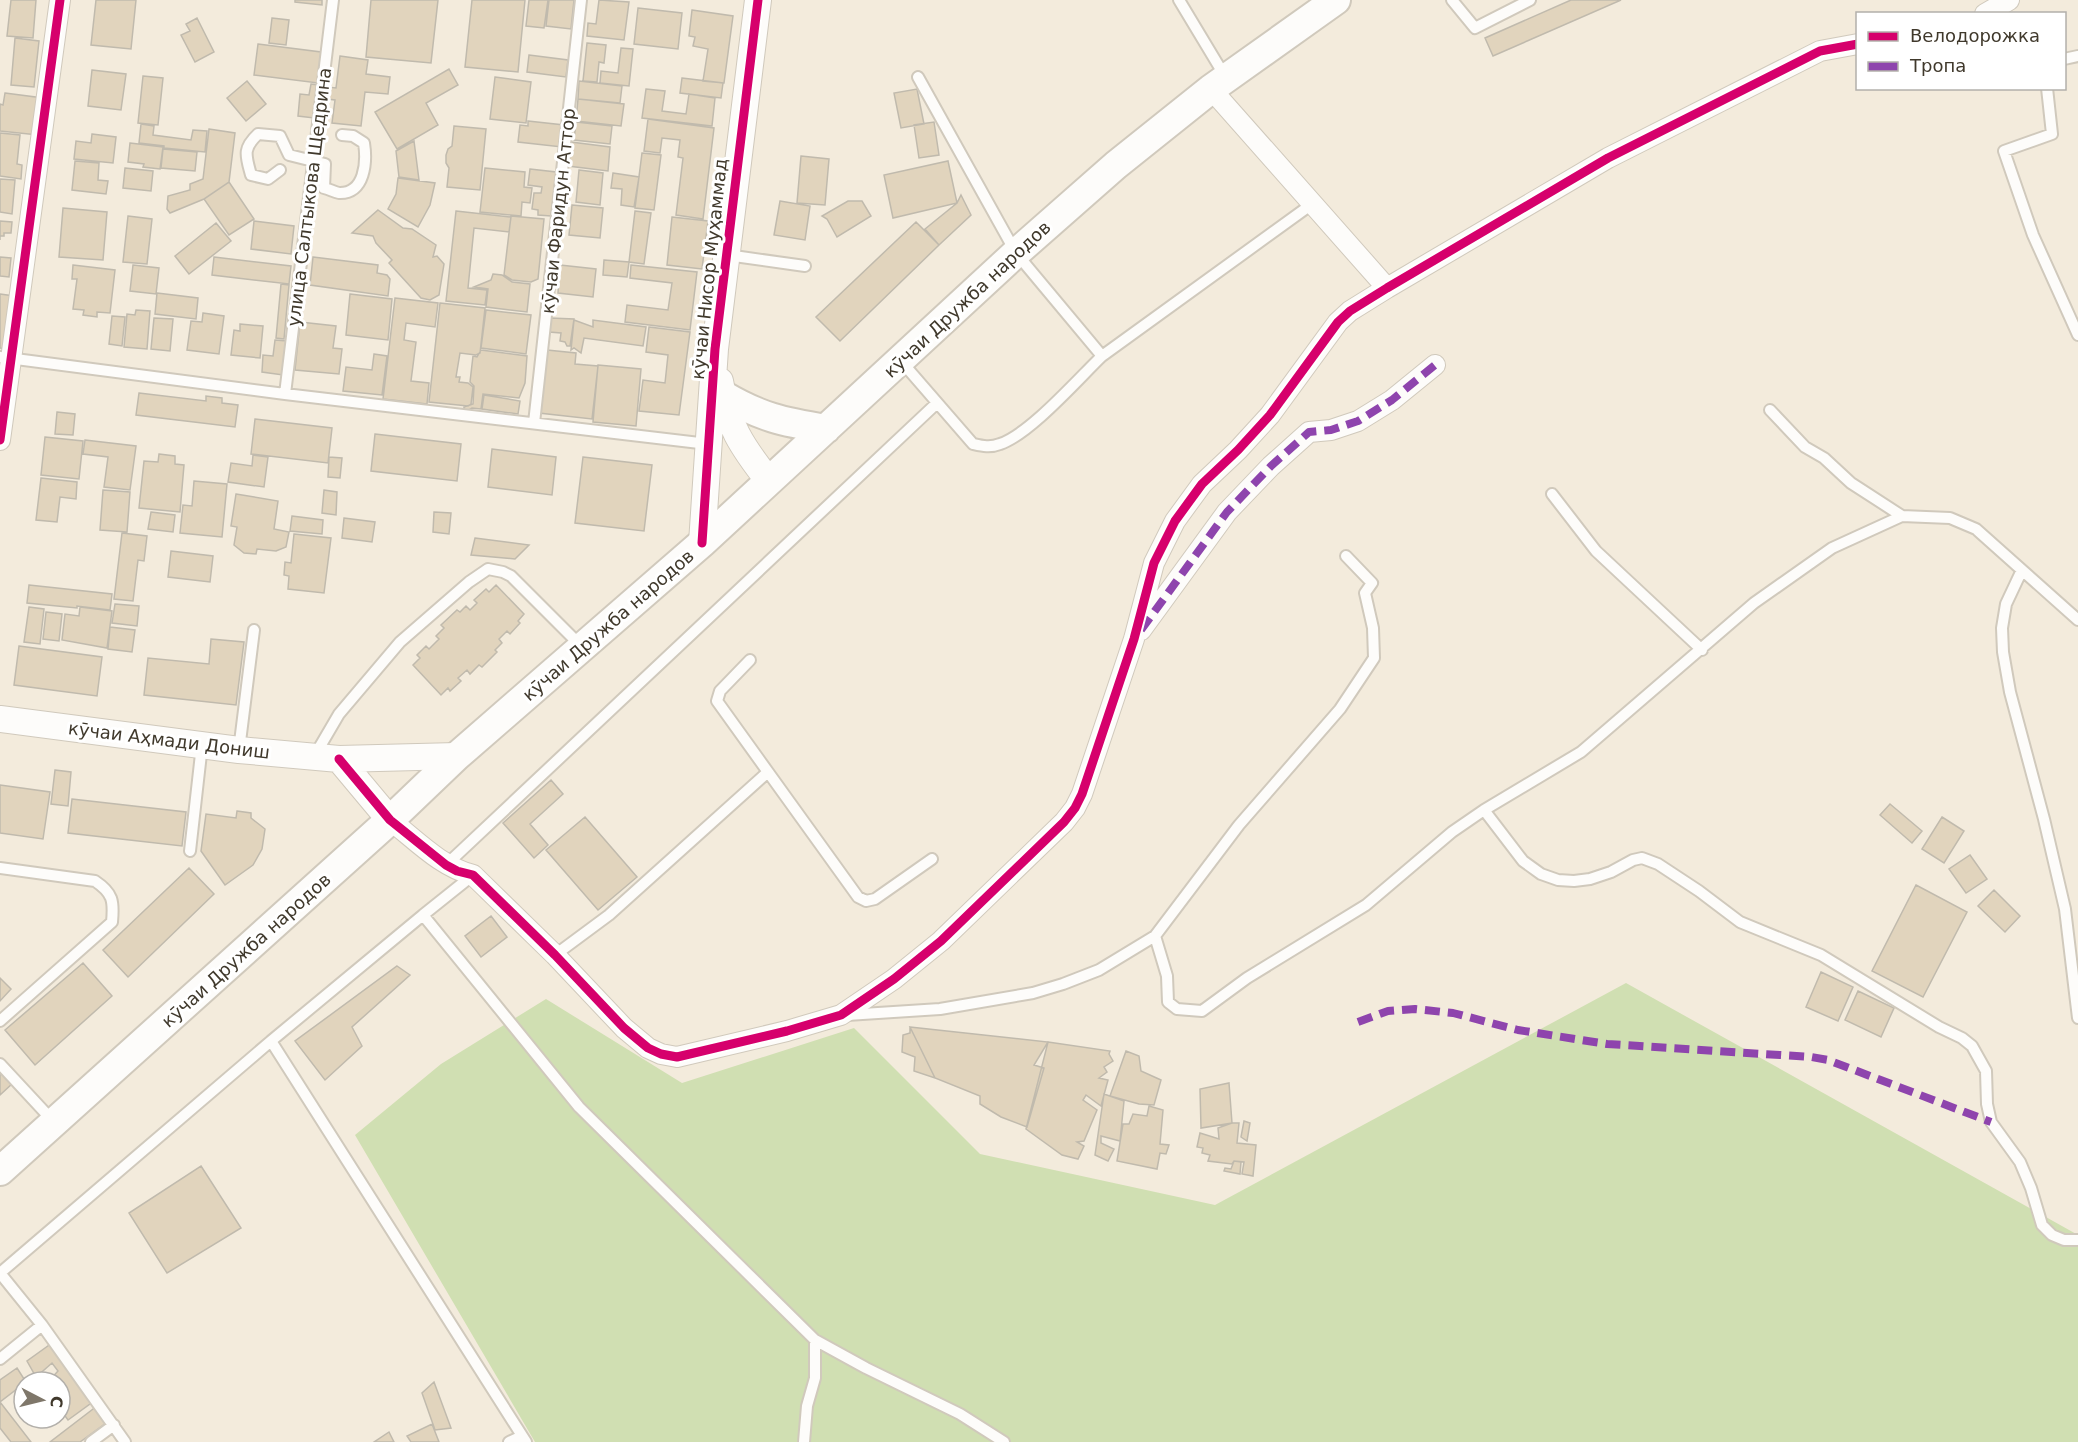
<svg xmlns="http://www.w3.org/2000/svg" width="2078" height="1442" font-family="'DejaVu Sans',sans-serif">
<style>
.green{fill:#d0dfb2}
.building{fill:#e1d4bd;stroke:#c0baad;stroke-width:1.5}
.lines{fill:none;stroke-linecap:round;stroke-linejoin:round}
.service-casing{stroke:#d0c9bc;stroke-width:14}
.minor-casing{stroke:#d0c9bc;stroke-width:22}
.tertiary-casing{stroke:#d0c9bc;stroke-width:28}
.secondary-casing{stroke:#d0c9bc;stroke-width:32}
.service{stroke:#fdfcfa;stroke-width:10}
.minor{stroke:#fdfcfa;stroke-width:20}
.tertiary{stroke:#fdfcfa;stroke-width:26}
.secondary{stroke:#fdfcfa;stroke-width:28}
.quiet{stroke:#8e44ad;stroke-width:8;stroke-dasharray:15 8;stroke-linecap:butt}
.cycleway-casing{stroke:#fff;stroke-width:13}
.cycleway{stroke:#d6006c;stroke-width:9}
.labels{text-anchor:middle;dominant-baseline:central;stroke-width:6;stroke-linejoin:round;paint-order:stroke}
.street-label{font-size:18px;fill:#40392c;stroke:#fff}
</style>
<rect width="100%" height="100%" fill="#f3ebdc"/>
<path class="green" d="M1626,983L2078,1235V1442H535L355,1135L441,1064L546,999L682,1083L854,1028L980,1154L1215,1205Z"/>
<path class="building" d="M11,0H36L33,38L7,36Z
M96,0H136L131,49L91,45Z
M295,0H322V5L295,2Z
M371,0H438L431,63L366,57Z
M472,0H525L518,72L465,67Z
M529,0H548L544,28L526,26Z
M549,0H574L571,29L546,26Z
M599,0L629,2L624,40L587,36L588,23L596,24Z
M1571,0H1621L1493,56L1485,38Z
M638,8L682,13L678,49L634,44Z
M692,10L733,16L724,83L703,81L708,49L693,46L695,37L689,36Z
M197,18L214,52L195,62L181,35L190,31L186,24Z
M272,18L289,20L286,45L269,43Z
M15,38L39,41L34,87L11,85Z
M587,43L606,45L604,63L599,62L597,82L583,81Z
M258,44L321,52L318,83L254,75Z
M621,48L633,49L629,86L600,83L601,71L618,73Z
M529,55L568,60L566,77L527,72Z
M340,56L368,60L366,74L390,77L388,94L365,92L361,126L332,123L335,100L327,99L328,87L336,88Z
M449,69L458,85L426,103L438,125L397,149L375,112Z
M92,70L126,74L121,110L88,106Z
M143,76L163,78L158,125L138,123Z
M495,77L531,82L526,123L490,119Z
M682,78L723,83L721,98L680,93Z
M247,81L266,104L246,121L227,98Z
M579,81L622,86L620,103L578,99Z
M311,84L318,85L314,118L298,116L300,94L309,95Z
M646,89L665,91L662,111L686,114L689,94L715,98L712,126L642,118Z
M917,89L924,124L901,128L894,93Z
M5,93L43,98L38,135L0,131V104L3,105Z
M578,99L624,104L621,126L576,121Z
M648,119L714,128L703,219L676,215L683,158L678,157L680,140L662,138L660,153L644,151Z
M528,121L564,125L562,147L518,142L520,125L528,126Z
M576,122L612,126L610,144L574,140Z
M934,122L939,155L919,158L914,125Z
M141,124L154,126L153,135L191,140L193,130L207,131L205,152L164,148V146L139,143Z
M454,126L486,129L480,190L447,187L449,168L446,163V155L448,149L452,146Z
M209,129L235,133L229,182L204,199L170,213L167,209L168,196L190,190V184L203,179Z
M0,133L20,135L17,164L22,165L21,179L0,176Z
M92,134L116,137L113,163L74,159L76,141L91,143Z
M414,141L419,180L399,177L396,151Z
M571,142L610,147L608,171L568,166Z
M130,143L163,147L160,169L143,167L144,164L128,162Z
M163,149L197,152L195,171L161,168Z
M642,153L661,155L654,210L635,208Z
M801,156L829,159L825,205L797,203Z
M75,161L99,163L98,180L108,181L106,194L72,190Z
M948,161L957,203L893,218L884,175Z
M125,168L153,171L151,191L123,188Z
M485,168L525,172L524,187L532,188L530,203L522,202L521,216L480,212Z
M530,169L556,172L551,216L538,215V210L532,209L534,193H541L542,187L528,185Z
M579,170L603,173L600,205L576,202Z
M613,173L639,177L634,207L621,205L622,189L611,188Z
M398,178L435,183L430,205L418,227L388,209L396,194Z
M0,179L15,180L12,214L0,212Z
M229,182L254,219L229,235L204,199Z
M961,195L971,215L939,245L925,229L957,203Z
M780,201L810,206L805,240L774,235Z
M848,201H862L871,216L837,237L827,219L822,216Z
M572,205L603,208L600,238L569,235Z
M63,208L107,212L103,260L59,257Z
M378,210L403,228L412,229L436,245L433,257L437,256L444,264L439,295L430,300L421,298L389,263L392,260L376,243L373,236L352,233Z
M456,211L511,217L509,232L474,228L468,288L487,290L485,305L446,301Z
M635,211L651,213L644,264L629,262Z
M128,216L152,219L147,264L123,262Z
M511,216L544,219L538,279L531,282L512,280L504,275Z
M672,217L708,221L702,269L667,265Z
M0,221L12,222L11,233H4V236H0V240Z
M254,221L294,226L291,254L251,249Z
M916,222L939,245L840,341L816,317Z
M216,223L231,241L189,274L175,256Z
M0,257L11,258L9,277L0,276Z
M214,257L291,266L289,284L212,275Z
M313,257L378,265L377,273L387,275L390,279L388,296L310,285Z
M604,260L629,262L627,277L603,275Z
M73,265L115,270L110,313L97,312V317L83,315L84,310L73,309L77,279H72Z
M133,265L159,268L156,294L130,291Z
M560,265L596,269L593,297L558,293Z
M631,265L697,272L690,330L625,322L627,305L668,310L672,283L630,278Z
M493,274L502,275L512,282L530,284L527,312L486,307L488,289L474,287L491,280Z
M281,284L289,285L284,339L276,338Z
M157,293L198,298L196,319L155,314Z
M0,294L14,296L8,349L0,348Z
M350,294L392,299L388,340L346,335Z
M395,298L438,303L435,327L406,323L404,340L416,342L411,381L429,383L427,404L383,399Z
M440,303L485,308L480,353L476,355L460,353L456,377H460L459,382L468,383L473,387L471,404L468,406L429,402Z
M136,310L150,311L147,349L124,347L127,314L135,315Z
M486,310L531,315L526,354L481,348Z
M203,313L224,316L219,354L187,350L191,321L202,322Z
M112,316L125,317L122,346L109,344Z
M154,318L173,319L170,351L151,349Z
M550,318L574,319L570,346H567L565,342L560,341L561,333L549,332Z
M574,320L593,327V320L646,327L643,346L584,338L581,353L574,348L571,350Z
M300,322L336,326L333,348L342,349L339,374L295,370Z
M240,324L263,326L260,358L231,355L234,330L240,331Z
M649,327L690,332L679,415L639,411L643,380L665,383L668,355L646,352Z
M275,340L287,341L283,375L262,372L263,355L273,356Z
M481,350L527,356L525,383L519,398L483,394L481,409L472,408L464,413V407L473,404L474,386L470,382L473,356L477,357Z
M547,350L576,353L575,364L598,366L592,419L539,413Z
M374,354L387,356L382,395L343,391L346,367L372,370Z
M598,365L641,369L636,426L593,422Z
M139,393L206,401V396L222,398V403L238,405L235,427L136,415Z
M484,395L520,401L518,414L482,409Z
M57,412L75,414L73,435L55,434Z
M255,419L332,428L328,463L251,454Z
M375,434L461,444L457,481L371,471Z
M45,437L83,441L79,479L41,475Z
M85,440L136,446L130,490L104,487L108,457L83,454Z
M492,449L556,457L552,495L488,487Z
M159,454L175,456V464L184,465L180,512L139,508L144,461L158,462Z
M253,455L268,457L264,487L228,482L231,463L252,466Z
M329,457L342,458L340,478L328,477Z
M583,457L652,465L644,531L575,523Z
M41,478L77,482L76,499L60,497L57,522L36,520Z
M194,481L227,484L222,537L180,533L183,505L192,506Z
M103,490L130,492L127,532L100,530Z
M324,490L337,492L336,515L322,513Z
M236,494L278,501L274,529L289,532L286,547L276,551L257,549L256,554L244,553L234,545L237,527L231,526Z
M151,512L175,515L173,532L148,529Z
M434,512L451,513L449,534L433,532Z
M292,516L323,520L322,534L290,531Z
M344,518L375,522L372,542L342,538Z
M122,533L147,536L144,561L138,560L133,601L114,599Z
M294,534L331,538L324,593L288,589L289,576L284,575L285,562L291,563Z
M475,538L529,545L515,559L471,555Z
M171,551L213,556L210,582L168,577Z
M29,585L112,594L110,610L77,606V608L27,603Z
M496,585L524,614L518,621L520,623L510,634L507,631L499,639L502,643L495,650L497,652L482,667L479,665L470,674L467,670L458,678L461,681L450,691L448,688L441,695L413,665L420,658L417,655L426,646L429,649L439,639L436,636L444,628L441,625L457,610L460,612L466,606L470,610L477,603L474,600L486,589L489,592Z
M115,604L139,606L137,626L112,623Z
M29,607L44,609L40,644L24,642Z
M80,607L112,611L107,648L62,640L65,614L79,616Z
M46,612L62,614L59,641L43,639Z
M110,627L135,630L132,652L108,649Z
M211,639L244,642L236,705L144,695L148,658L209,664Z
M19,646L102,657L97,696L14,685Z
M55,770L71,772L68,806L51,804Z
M551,780L563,794L530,824L548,845L534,858L503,823Z
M0,785L50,792L43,839L0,833Z
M72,799L186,812L182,846L68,833Z
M1890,804L1922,831L1912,843L1880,815Z
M237,811L251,813V818L265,829L262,849L253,865L225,885L201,851L206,814L236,818Z
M585,817L637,877L598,910L546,850Z
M1942,817L1964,831L1944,863L1922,849Z
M1970,855L1987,879L1966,893L1949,869Z
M189,868L214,894L128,977L103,950Z
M1916,885L1967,912L1923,997L1872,971Z
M1994,890L2020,916L2005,932L1978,906Z
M491,916L507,937L481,957L465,936Z
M83,963L112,996L35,1065L5,1030Z
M397,966L410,975L352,1027L362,1046L325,1080L295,1041Z
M1821,972L1853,987L1838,1021L1806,1007Z
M0,978L11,989L0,1001Z
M1858,991L1894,1008L1881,1037L1845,1020Z
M910,1027L935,1078L914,1071L915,1057L902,1052L903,1035L910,1033Z
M910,1027L1048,1042L1034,1065L1044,1068L1027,1127L1001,1117L980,1104V1096L935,1078Z
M1048,1042L1110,1051L1109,1054L1113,1061L1104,1067L1107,1072L1099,1078L1108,1080L1101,1106L1086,1095L1083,1100L1097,1110L1084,1141L1077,1142L1084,1146L1078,1159L1062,1155L1026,1129Z
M1126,1051L1139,1056L1141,1071L1161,1080L1154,1105L1139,1104L1110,1096Z
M0,1070L13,1083L0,1095Z
M1229,1083L1232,1123L1201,1128L1200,1089Z
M1104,1094L1124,1101L1120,1141L1101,1136V1143L1114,1149L1108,1161L1095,1155Z
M1149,1106L1163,1110L1160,1144L1169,1145L1166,1154L1160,1153L1157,1169L1117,1161L1123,1124H1129L1133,1114L1147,1116Z
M1244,1121L1250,1123L1247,1141L1241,1137Z
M1232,1123H1239L1237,1143L1256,1145L1253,1176L1242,1174L1244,1162L1234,1161L1232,1164L1208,1161L1210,1155L1202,1153L1203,1148L1197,1147L1200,1133L1219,1139L1218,1128Z
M1234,1161L1241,1162L1240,1174L1224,1171L1225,1168L1231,1169Z
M201,1166L241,1228L167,1273L129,1213Z
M52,1343L94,1401L68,1420L60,1409V1382H48L58,1371L52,1363L36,1377L27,1361Z
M17,1368L26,1382L0,1402L31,1442H11L0,1428V1380Z
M434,1382L451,1428L435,1430L422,1393Z
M97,1406L109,1421L80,1442H50Z
M432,1424L439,1442H411L407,1436Z
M389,1432L394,1442H374Z"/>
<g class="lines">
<g class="service-casing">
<path id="service" d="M1179,0L1226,78
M1452,0L1475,28L1530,0
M2064,59L2078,56
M2047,88L2052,134L2004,151L2033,235L2078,335
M280,170L268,179L251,175C246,156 242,149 258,134L280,136L289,155L325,164L324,188C329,189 334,192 339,193C365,194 367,162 364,143L353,136L342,135
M727,255L805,266
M1102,356L1312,204
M0,357L285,394L708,444
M901,361L973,444C982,446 990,448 1000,444C1030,434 1078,379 1102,356L1016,253L918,77
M285,394L333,0
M1770,410L1805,447L1824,458L1851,483L1902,516
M534,423L581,0
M1552,494L1596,551L1702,650
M1346,556L1372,583L1365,593L1373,628L1374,658L1340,709L1239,825L1155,936L1167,976L1168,1002L1177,1009L1202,1011L1247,978L1366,905L1452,832L1484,810L1581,752L1754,603L1832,548L1902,516L1950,518L1976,529L2078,620
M2022,570L2006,604L2002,628L2003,652L2010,692L2044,819L2065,909L2078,1018
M239,750L254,630
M315,755L339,714L400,642L469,582L488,569L503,572L511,576L582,647
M768,772L858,897L866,901L875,899L932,859
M1484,810L1523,861L1541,874L1558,880L1574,881L1590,879L1611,872L1633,860L1642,858L1658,864L1699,891L1740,922L1821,955L1939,1027L1962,1038L1972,1046L1986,1071L1987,1104L1991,1122L2020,1162L2031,1188L2042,1225L2052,1235L2064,1240H2078
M190,851L202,745
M446,865L937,403
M0,868L95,881C113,893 114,901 112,922L0,1021
M473,875L423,915L579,1107L815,1340L866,1368L960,1414L1004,1442
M423,915L271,1041L526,1442
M555,955L609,915L768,772L717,701L720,691L750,660
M847,1015L940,1009L1033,993L1063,984L1099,970L1155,936
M0,1064L53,1121
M0,1273L271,1041
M0,1273L42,1325L125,1442
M0,1359L42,1325
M91,1442L114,1425
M509,1442L522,1436
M804,1442L807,1406L815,1378V1340"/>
</g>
<g class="minor-casing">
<path id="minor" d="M1985,14L2009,0
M1211,89L1387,288
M0,440L60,0
M1141,630L1227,512L1271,466L1309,432L1331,430L1358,421L1392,400L1435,365
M390,820C416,840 441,867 473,875L555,955L624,1028L648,1048L661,1054L677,1057L787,1031L841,1015L894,979L941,941L1064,822L1075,808L1082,794L1134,639L1154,563L1175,521L1202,484L1238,450L1270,415L1338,322L1350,311L1387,288L1608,158L1820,51L1858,44"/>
</g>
<g class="tertiary-casing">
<path id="tertiary" d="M720,381C727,424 742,447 769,481
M702,543L715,349L758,0
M0,719L239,750L339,759L457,756
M339,759L390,820"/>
</g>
<g class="secondary-casing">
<path id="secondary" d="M723,395C760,417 783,422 826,429
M0,1171L390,820L457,756L702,543L1016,253L1116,165L1211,89L1336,0"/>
</g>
<use href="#service" class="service"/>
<use href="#minor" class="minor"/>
<use href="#tertiary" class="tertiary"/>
<use href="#secondary" class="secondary"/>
<path class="quiet" d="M1141,630L1227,512L1271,466L1309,432L1331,430L1358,421L1392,400L1435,365
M1358,1022L1388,1011L1415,1009L1453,1013L1518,1030L1607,1044L1811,1057L1828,1060L1991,1122"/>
<g class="cycleway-casing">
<path id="cycleway" d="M0,440L60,0
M702,543L715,349L758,0
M339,759L390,820L446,865L457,871L473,875L555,955L624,1028L648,1048L661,1054L677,1057L787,1031L841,1015L894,979L941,941L1064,822L1075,808L1082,794L1134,639L1154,563L1175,521L1202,484L1238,450L1270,415L1338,322L1350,311L1387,288L1608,158L1820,51L1858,44"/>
</g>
<use href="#cycleway" class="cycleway"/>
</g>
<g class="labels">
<g class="street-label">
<text transform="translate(309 197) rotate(-83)">улица Салтыкова Щедрина</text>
<text transform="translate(558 211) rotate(-84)">кӯчаи Фаридун Аттор</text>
<text transform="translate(709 269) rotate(-84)">кӯчаи Нисор Муҳаммад</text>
<text transform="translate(967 299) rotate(-43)">кӯчаи Дружба народов</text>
<text transform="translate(608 625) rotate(-41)">кӯчаи Дружба народов</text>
<text transform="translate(169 740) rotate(7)">кӯчаи Аҳмади Дониш</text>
<text transform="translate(246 950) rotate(-42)">кӯчаи Дружба народов</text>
</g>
</g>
<rect x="1856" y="12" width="210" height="78" fill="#ffffff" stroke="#b3b0ab" stroke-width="1.5"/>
<rect x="1868" y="32" width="30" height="9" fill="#d6006c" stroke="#b3b0ab" stroke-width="1.5"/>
<text x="1910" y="42" font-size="18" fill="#40392c">Велодорожка</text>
<rect x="1868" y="62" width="30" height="9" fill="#8e44ad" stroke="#b3b0ab" stroke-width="1.5"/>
<text x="1910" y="72" font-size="18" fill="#40392c">Тропа</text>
<g transform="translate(42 1400) rotate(97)"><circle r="28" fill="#ffffff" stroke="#b3b0ab" stroke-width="1.5"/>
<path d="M0-4.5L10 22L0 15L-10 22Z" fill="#7f776a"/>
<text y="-9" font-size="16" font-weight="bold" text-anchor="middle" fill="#40392c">С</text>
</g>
</svg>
